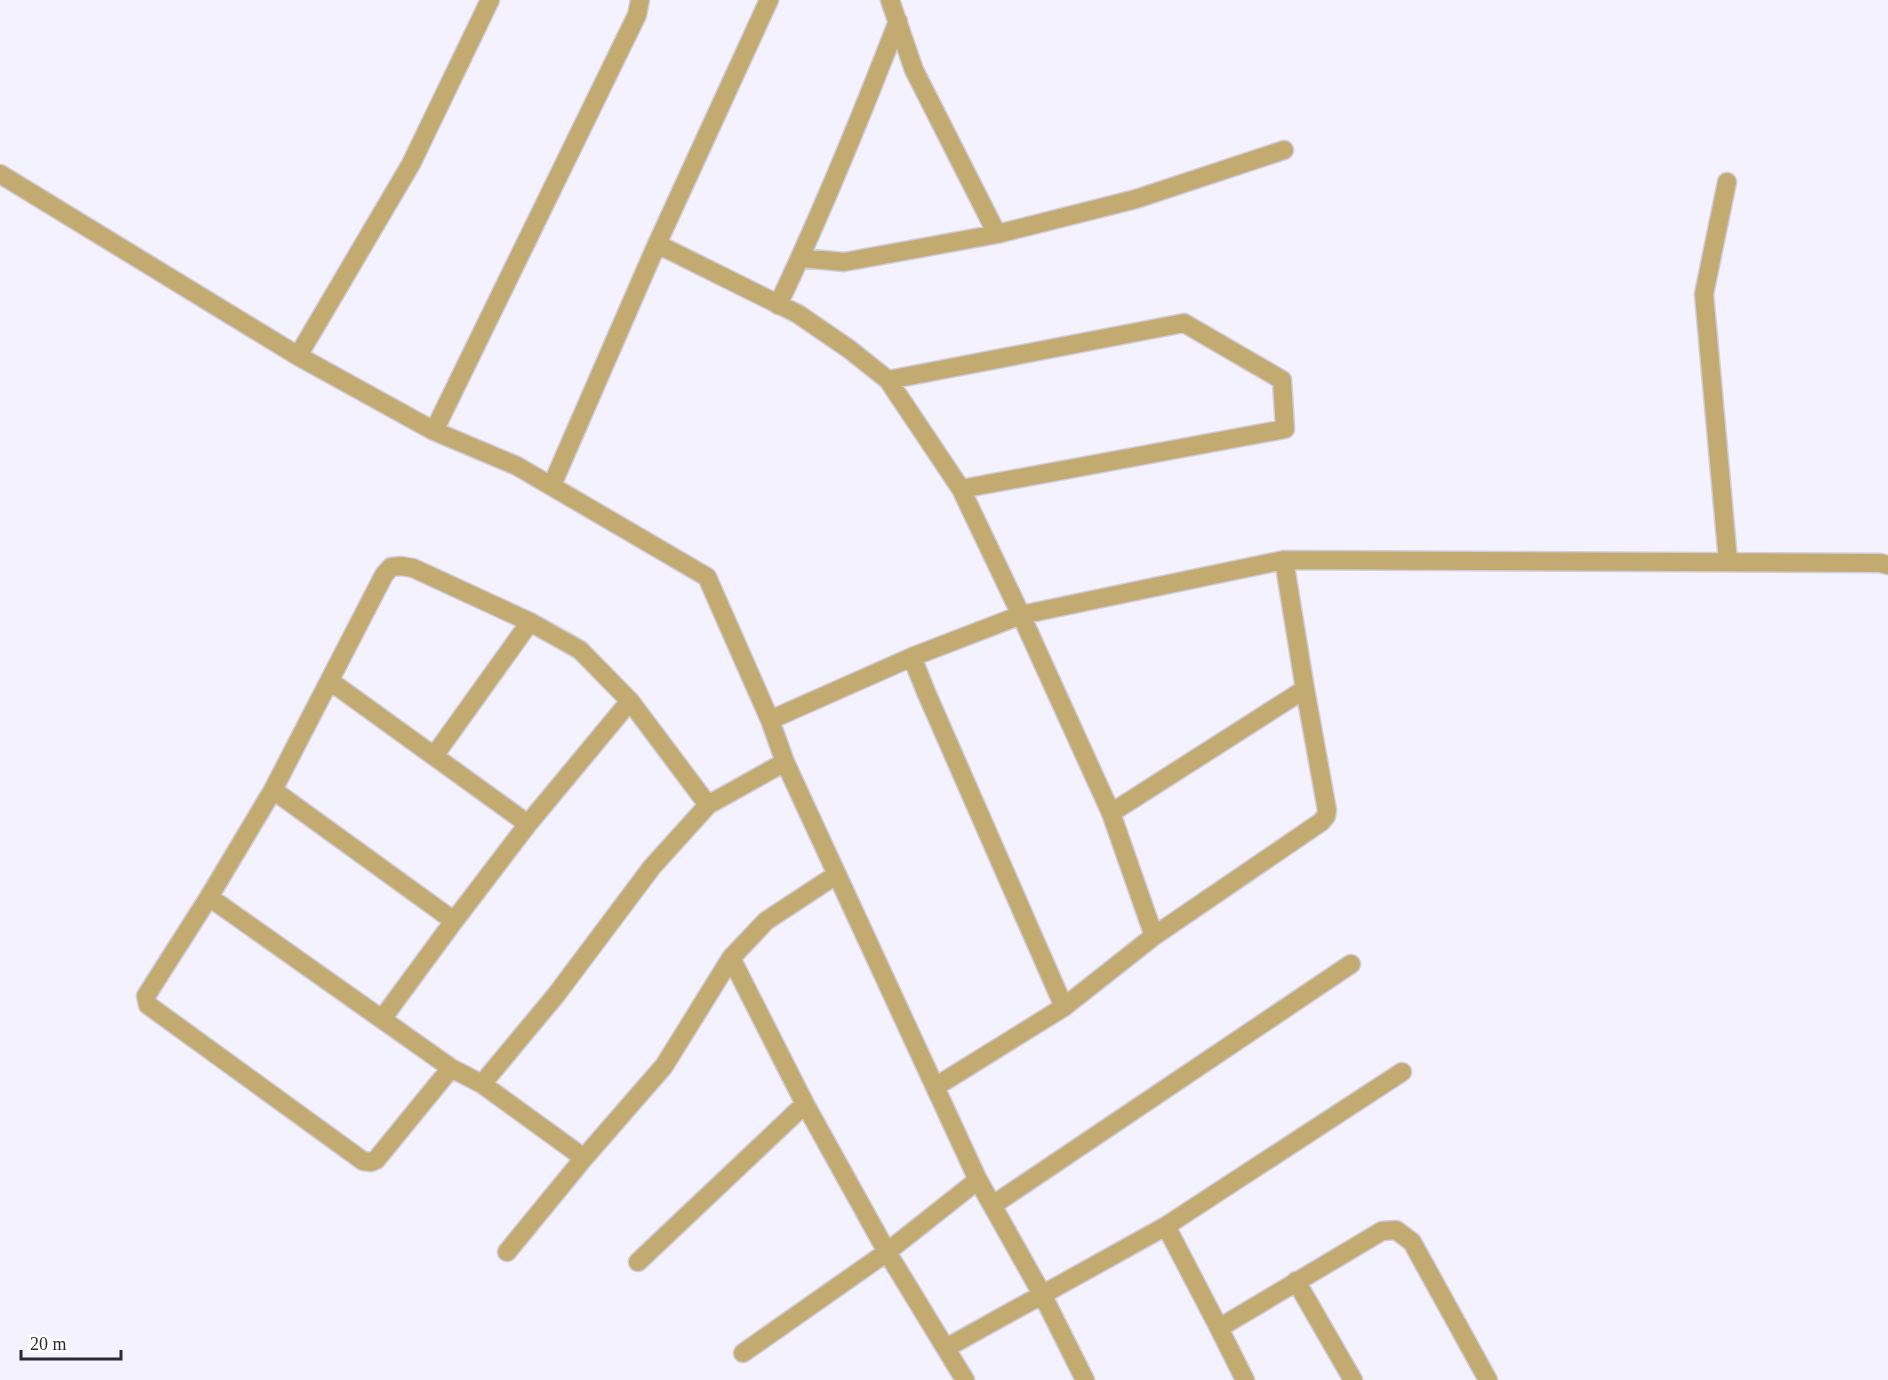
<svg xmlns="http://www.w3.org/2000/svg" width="1888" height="1380" font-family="'Times New Roman',serif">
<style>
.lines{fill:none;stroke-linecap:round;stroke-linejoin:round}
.minor-casing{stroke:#d1cedb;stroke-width:21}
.minor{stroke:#c2aa71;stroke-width:18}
</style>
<rect width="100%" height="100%" fill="#f5f2ff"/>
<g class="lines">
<g class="minor-casing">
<path id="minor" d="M890,0L914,70L997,234
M0,174L298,356L434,431L517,466L707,577L770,720L785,762L978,1180L1042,1294L1085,1380
M1727,182L1704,294L1728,561
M657,244L798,314L849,349L888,380L961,489L1021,615L1111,813L1154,936
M801,258L844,262L997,234L1136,199L1284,150
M778,305C822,212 861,117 898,21
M298,356L411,164L490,0
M888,380L1184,323L1282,380L1285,429L961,489
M434,431L637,15L640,0
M552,485L657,244L769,0
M912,657L926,692L1064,1007
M330,681L528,824
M770,720L912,657L1021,615L1284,560L1880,563L1888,565
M434,756L530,622
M273,790L454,921
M1111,813L1305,689
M209,897L451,1068L482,1084L584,1158
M731,958L805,1104L887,1252L965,1380
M382,1019L454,921L528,824L630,701
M451,1068L376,1160L371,1162L363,1161L148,1005L146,996L209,897L273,790L384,575L391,567L401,566L413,568L530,622L580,650L630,701L708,805
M482,1084L556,995L652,867L708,805L785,762
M935,1087L1064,1007L1154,936L1321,822L1326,816L1327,810L1305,689L1284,560
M993,1205L1351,964
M1166,1226L1219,1328L1245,1380
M507,1252L584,1158L664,1066L731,958L766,921L836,875
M638,1262L805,1104
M1296,1281L1353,1380
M1219,1328L1382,1231L1396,1230L1412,1242L1488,1380
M946,1348L1166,1226L1402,1072
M743,1353L887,1252L978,1180"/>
</g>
<use href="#minor" class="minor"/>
</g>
<path d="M21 1350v9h100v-9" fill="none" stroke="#2c2935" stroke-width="3"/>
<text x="30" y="1350" font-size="18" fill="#2c2935" stroke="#ffffff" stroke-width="4.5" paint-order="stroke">20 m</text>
</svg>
